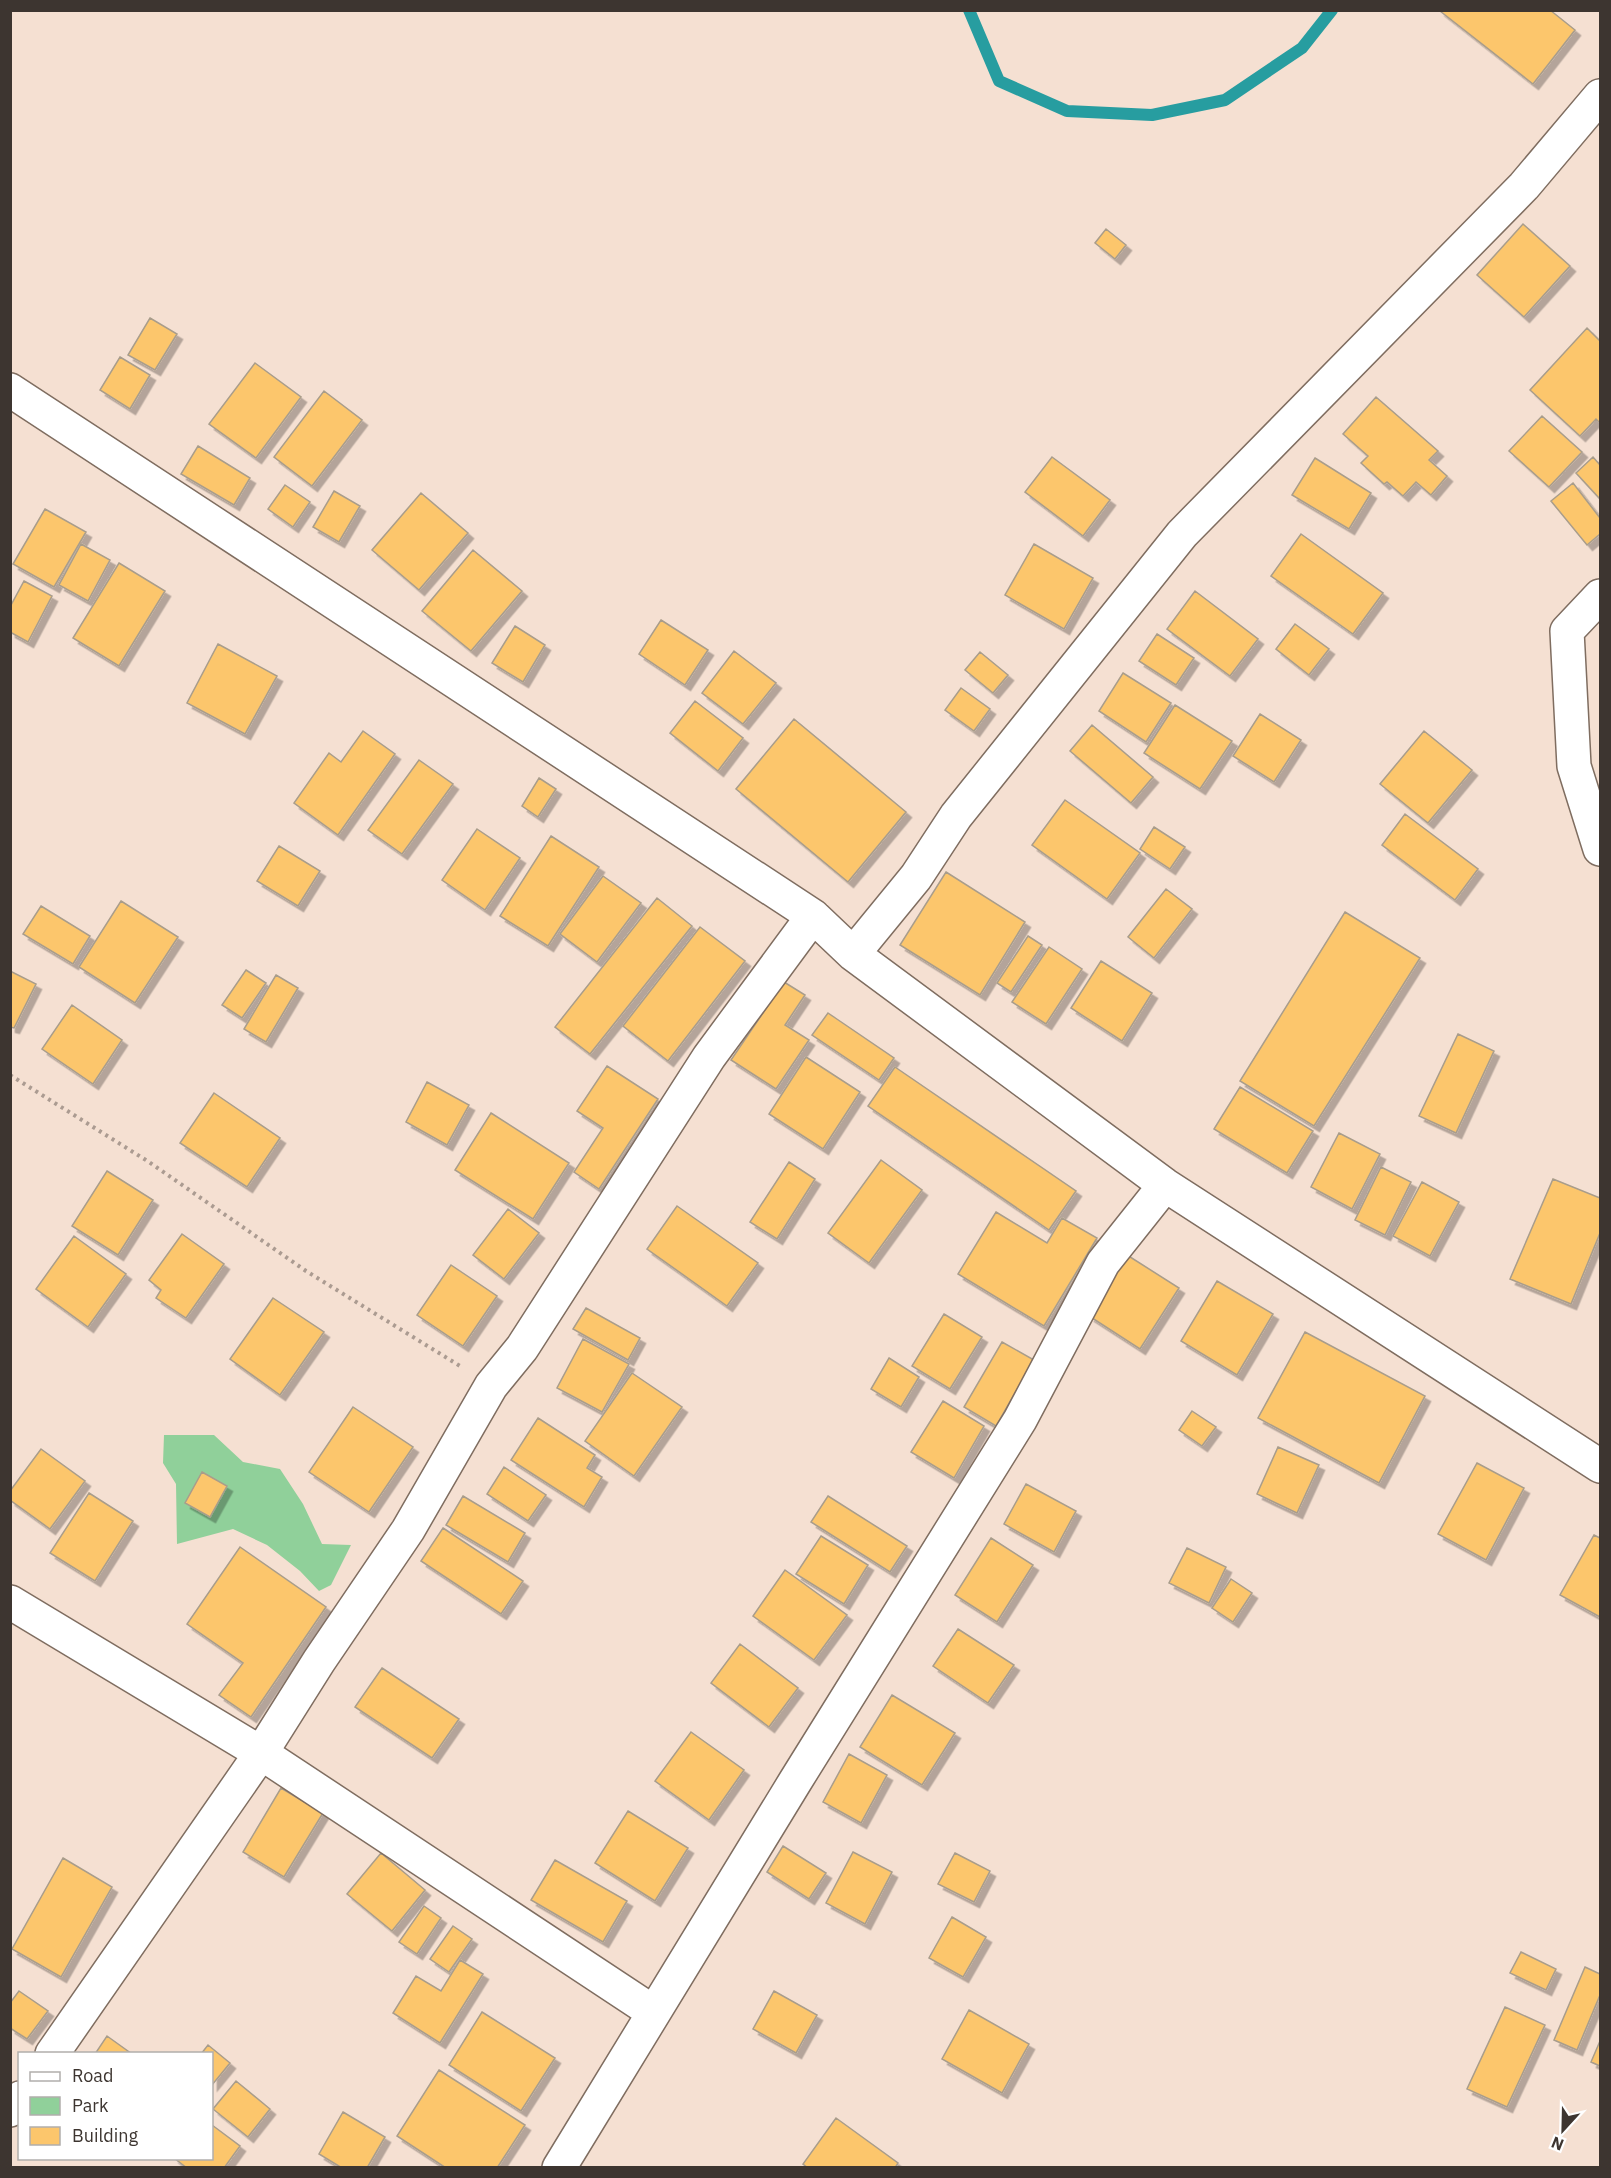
<svg xmlns="http://www.w3.org/2000/svg" width="1611" height="2178" font-family="'IBM Plex Sans',sans-serif">
<style>
.green{fill:#90d09a}
.lines{fill:none;stroke-linecap:round;stroke-linejoin:round}
.stream{stroke:#279da0;stroke-width:12}
.building{fill:#fcc66c;stroke:#a99d8b;stroke-width:1.5;filter:url(#shadow)}
.minor-casing{stroke:#7f6d60;stroke-width:36}
.path{stroke:#ab9b91;stroke-width:4;stroke-dasharray:3 4.5;stroke-linecap:butt}
.minor{stroke:#fff;stroke-width:33}
</style>
<defs>
<filter id="shadow"><feDropShadow dx="5.5" dy="5.5" stdDeviation="0" flood-color="#0004"/></filter>
</defs>
<rect width="100%" height="100%" fill="#f5e0d2"/>
<path class="green" d="M164,1435H214L243,1462L280,1469L303,1504L322,1544L351,1545L331,1585L319,1591L300,1571L267,1545L233,1529L177,1544L176,1484L163,1463Z"/>
<g class="lines">
<path class="stream" d="M969,10L999,81L1067,111L1152,115L1225,100L1302,48L1332,10"/>
</g>
<path class="building" d="M1550,10L1575,30L1533,84L1440,11Z
M1523,224L1570,266L1524,317L1477,275Z
M1106,229L1126,245L1115,259L1095,243Z
M150,318L177,334L155,370L128,355Z
M1587,328L1600,341V423L1596,419L1580,436L1530,390Z
M120,357L150,375L130,409L100,390Z
M255,363L301,397L256,458L209,424Z
M324,391L362,420L312,486L274,457Z
M1376,397L1438,451L1429,460L1447,476L1431,495L1416,482L1403,496L1387,482L1384,484L1361,463L1368,456L1343,434Z
M1542,416L1582,452L1549,487L1509,451Z
M198,446L250,478L234,505L181,474Z
M1052,457L1110,500L1083,536L1025,492Z
M1593,457L1600,465V499L1576,473Z
M1315,458L1371,493L1349,529L1292,495Z
M1573,483L1600,518V534L1587,545L1551,501Z
M285,485L310,502L293,527L268,509Z
M334,491L360,506L339,542L313,527Z
M421,493L468,533L419,590L372,550Z
M45,509L86,532L54,587L13,564Z
M1301,534L1383,593L1353,634L1271,576Z
M81,544L110,560L88,601L59,585Z
M1034,544L1093,578L1064,629L1005,595Z
M473,550L522,591L471,651L422,611Z
M119,563L165,591L119,666L73,638Z
M24,581L52,596L28,642L10,632V607Z
M1195,591L1258,639L1230,676L1167,629Z
M661,620L708,650L685,685L639,654Z
M1295,624L1329,649L1309,675L1276,649Z
M515,626L545,645L523,682L492,663Z
M1157,634L1194,658L1176,685L1139,661Z
M218,644L277,676L245,734L187,703Z
M734,651L776,683L743,724L702,693Z
M980,652L1008,675L993,693L965,670Z
M1123,673L1171,703L1146,742L1099,711Z
M961,688L990,709L974,731L945,710Z
M695,701L743,738L718,771L670,733Z
M1175,705L1232,741L1200,789L1144,753Z
M1260,714L1301,740L1274,782L1233,756Z
M794,719L906,812L848,882L736,789Z
M1092,725L1153,777L1131,803L1070,751Z
M363,731L395,754L338,835L294,803L329,753L341,762Z
M1424,731L1472,770L1428,823L1380,784Z
M419,760L453,784L402,854L368,830Z
M539,778L556,789L538,817L522,806Z
M1065,800L1140,853L1107,899L1032,845Z
M1405,814L1478,869L1455,900L1382,845Z
M1154,827L1185,847L1170,869L1140,849Z
M477,829L520,858L485,910L442,880Z
M551,836L599,867L548,946L500,916Z
M279,846L320,871L298,906L257,881Z
M946,872L1025,922L980,995L900,945Z
M603,876L641,903L597,962L560,934Z
M1166,889L1192,909L1154,958L1128,937Z
M657,898L692,926L590,1054L555,1027Z
M121,901L178,937L135,1003L79,967Z
M41,906L90,936L73,964L23,934Z
M1345,912L1420,958L1314,1126L1240,1081Z
M700,927L745,961L668,1061L623,1026Z
M1028,936L1042,945L1011,992L997,983Z
M1049,947L1082,969L1046,1024L1012,1002Z
M1101,961L1152,993L1122,1041L1071,1008Z
M246,970L266,983L242,1018L222,1005Z
M10,971L36,984L14,1028L10,1027Z
M276,975L298,988L266,1042L244,1029Z
M784,982L805,995L785,1025L809,1040L776,1089L731,1060Z
M72,1005L122,1040L93,1084L42,1049Z
M828,1013L894,1058L879,1080L812,1035Z
M1458,1034L1494,1051L1456,1133L1419,1116Z
M806,1057L860,1092L823,1149L769,1114Z
M607,1066L658,1099L599,1189L574,1172L603,1128L577,1111Z
M895,1067L1076,1191L1049,1230L868,1106Z
M427,1082L469,1105L447,1145L406,1122Z
M1240,1087L1313,1131L1287,1173L1214,1129Z
M214,1093L280,1138L247,1187L180,1143Z
M491,1113L569,1163L533,1219L455,1170Z
M1339,1133L1380,1154L1352,1209L1311,1187Z
M881,1160L922,1190L869,1263L828,1233Z
M789,1162L815,1179L777,1239L750,1222Z
M1381,1167L1411,1182L1385,1235L1355,1220Z
M107,1171L153,1200L118,1255L72,1226Z
M1553,1179L1600,1198V1233L1571,1304L1510,1279Z
M1422,1182L1459,1202L1430,1256L1393,1236Z
M677,1206L758,1263L727,1306L647,1249Z
M508,1209L539,1233L504,1279L473,1255Z
M996,1212L1047,1243L1062,1218L1097,1238L1044,1326L958,1274Z
M182,1234L224,1264L186,1318L156,1298L161,1290L149,1280Z
M74,1236L126,1274L88,1327L36,1289Z
M1127,1255L1179,1288L1140,1349L1089,1316Z
M451,1265L497,1296L463,1346L417,1315Z
M1217,1281L1273,1314L1237,1375L1181,1341Z
M273,1298L324,1332L280,1395L230,1359Z
M586,1308L640,1338L628,1360L573,1329Z
M944,1314L982,1337L950,1389L912,1366Z
M1305,1332L1425,1396L1379,1483L1258,1418Z
M583,1339L629,1364L602,1412L557,1388Z
M1002,1342L1034,1360L996,1426L964,1407Z
M889,1358L919,1377L901,1407L871,1389Z
M632,1373L682,1407L634,1476L585,1441Z
M943,1401L984,1426L954,1478L911,1452Z
M353,1407L413,1447L369,1512L309,1472Z
M1192,1411L1216,1427L1202,1446L1179,1430Z
M538,1418L595,1455L587,1468L602,1477L584,1507L511,1460Z
M1278,1447L1319,1465L1297,1513L1257,1494Z
M41,1449L85,1481L50,1529L10,1500V1491Z
M1477,1463L1524,1488L1486,1560L1438,1534Z
M504,1467L546,1495L528,1521L487,1494Z
M202,1472L227,1486L210,1517L185,1503Z
M1026,1484L1076,1511L1054,1552L1004,1524Z
M89,1493L133,1521L95,1581L50,1553Z
M463,1496L525,1533L508,1562L446,1525Z
M828,1496L907,1546L890,1572L811,1522Z
M443,1528L523,1581L501,1614L421,1561Z
M1594,1535L1600,1538V1617L1560,1595Z
M821,1536L868,1565L844,1604L796,1574Z
M991,1538L1033,1565L997,1622L955,1595Z
M240,1547L326,1607L251,1717L219,1695L243,1663L187,1624Z
M1187,1548L1226,1567L1209,1603L1169,1583Z
M785,1570L847,1615L814,1660L753,1616Z
M1231,1579L1252,1593L1233,1622L1212,1608Z
M958,1629L1014,1665L988,1703L933,1666Z
M740,1644L798,1688L769,1727L711,1683Z
M382,1668L459,1719L432,1758L355,1707Z
M892,1695L955,1733L922,1785L860,1747Z
M691,1732L744,1770L709,1820L655,1781Z
M849,1754L887,1775L861,1823L823,1802Z
M281,1788L323,1813L284,1877L243,1852Z
M628,1811L688,1848L655,1901L595,1863Z
M783,1846L826,1873L809,1899L767,1872Z
M853,1852L892,1872L865,1924L826,1903Z
M381,1853L425,1890L392,1931L347,1894Z
M955,1853L990,1871L974,1902L938,1884Z
M63,1858L112,1887L61,1977L12,1949Z
M555,1860L627,1901L603,1942L531,1900Z
M424,1906L441,1918L417,1954L399,1942Z
M952,1917L986,1937L963,1977L929,1958Z
M453,1926L472,1939L449,1972L430,1959Z
M1521,1952L1556,1969L1546,1990L1510,1973Z
M460,1960L483,1974L440,2043L393,2013L416,1976L441,1991Z
M1585,1967L1600,1974V1995L1577,2050L1554,2040Z
M19,1991L48,2011L27,2039L10,2028V2003Z
M774,1991L817,2015L796,2053L753,2029Z
M1505,2007L1545,2025L1507,2107L1467,2089Z
M969,2010L1029,2044L1002,2093L942,2059Z
M482,2012L555,2058L521,2111L449,2065Z
M107,2036L132,2054H95Z
M1600,2041V2066L1591,2062Z
M208,2045L230,2063L212,2085V2054H201Z
M439,2070L525,2125L497,2168H446L397,2136Z
M236,2081L270,2109L248,2137L213,2109Z
M343,2112L385,2137L367,2168H342L319,2154Z
M836,2118L898,2163L895,2168H808L803,2164Z
M212,2125L240,2146L224,2168H187L174,2158H212Z"/>
<g class="lines">
<g class="minor-casing">
<path id="minor" d="M10,390L813,916L853,954L1165,1185L1600,1466
M1600,596L1567,631L1574,766L1600,849
M853,954L916,877L956,816L1182,534L1524,186L1600,96
M10,1602L261,1753L653,2012
M52,2054L261,1753L319,1661L408,1530L491,1386L522,1348L709,1057L813,916
M10,2110L20,2098
M559,2168L796,1780L1020,1420L1103,1263L1165,1185"/>
</g>
<path class="path" d="M10,1075L149,1162L306,1271L460,1366"/>
<use href="#minor" class="minor"/>
</g>
<rect width="1611" height="2178" fill="none" stroke="#3d3530" stroke-width="24"/>
<rect x="18" y="2052" width="195" height="108" fill="#ffffff" stroke="#b1aeac" stroke-width="1.5"/>
<rect x="30" y="2072" width="30" height="9" fill="#ffffff" stroke="#b1aeac" stroke-width="1.5"/>
<text x="72" y="2082" font-size="18" fill="#3d3530">Road</text>
<rect x="30" y="2097" width="30" height="18" fill="#90d09a" stroke="#b1aeac" stroke-width="1.5"/>
<text x="72" y="2112" font-size="18" fill="#3d3530">Park</text>
<rect x="30" y="2127" width="30" height="18" fill="#fcc66c" stroke="#b1aeac" stroke-width="1.5"/>
<text x="72" y="2142" font-size="18" fill="#3d3530">Building</text>
<g transform="translate(1563 2130) rotate(202)" stroke="#ffffff" stroke-width="4.5" paint-order="stroke">
<path d="M0-4.5L10 22L0 15L-10 22Z" fill="#3d3530"/>
<text y="-9" font-size="16" font-weight="bold" text-anchor="middle" fill="#3d3530">N</text>
</g>
</svg>
